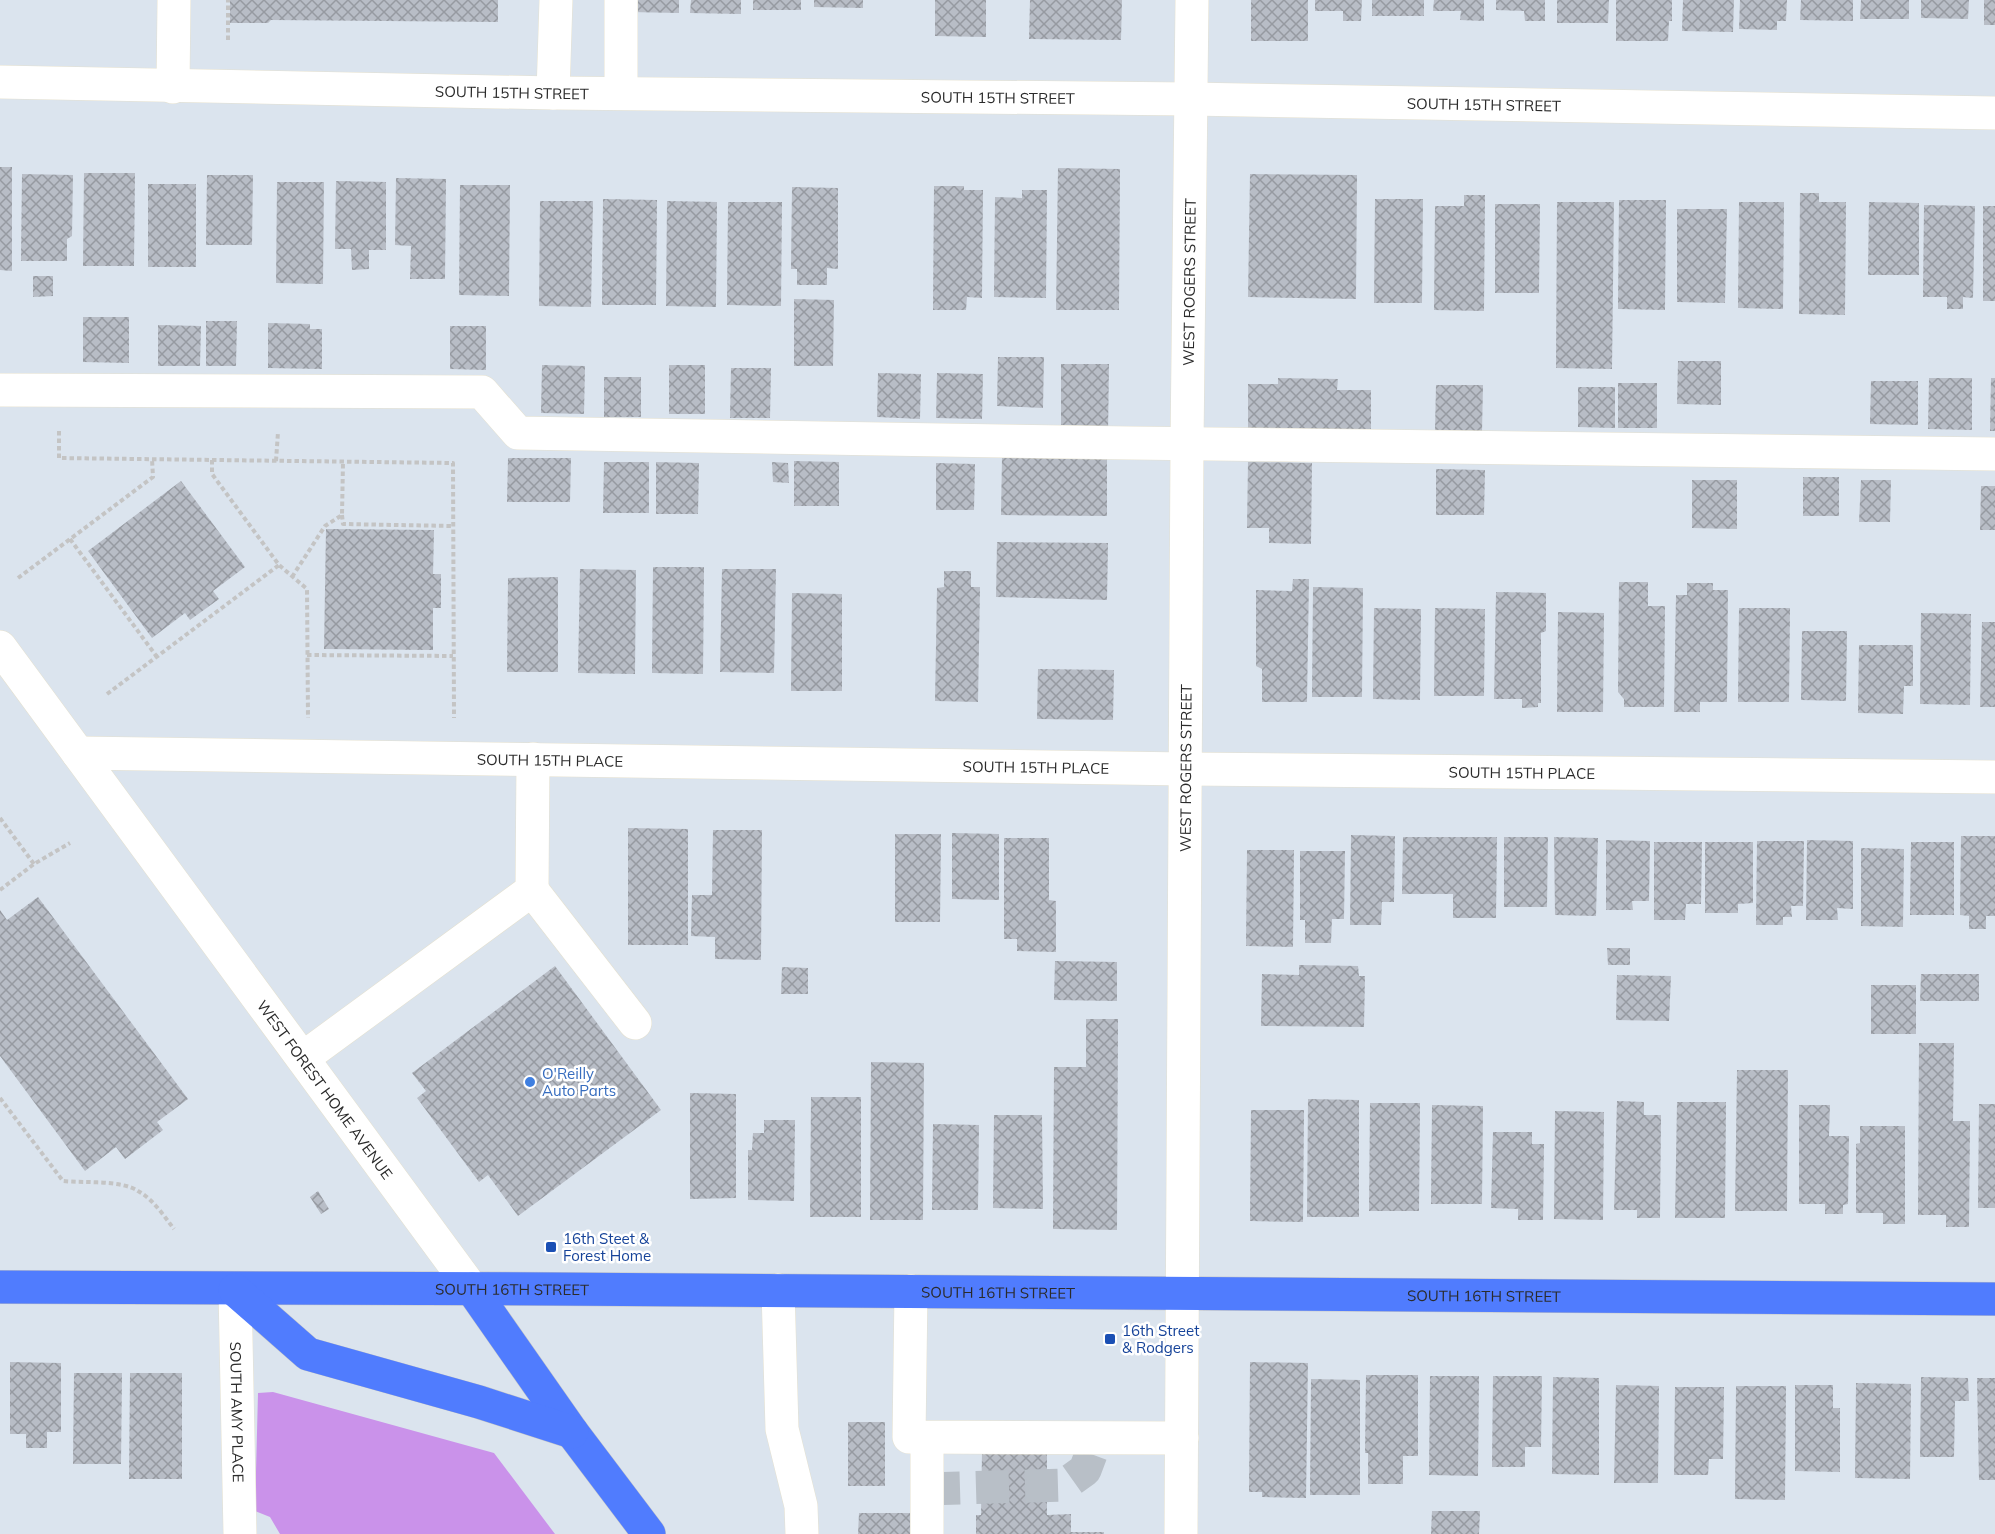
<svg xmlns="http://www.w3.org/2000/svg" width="1995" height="1534" font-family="Mulish,sans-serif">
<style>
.grass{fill:#ca92ea}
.building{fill:url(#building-cross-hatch)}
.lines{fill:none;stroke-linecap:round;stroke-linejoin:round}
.minor-tunnel{stroke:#b8bfc7;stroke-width:33;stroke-dasharray:33 16;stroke-linecap:butt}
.minor-casing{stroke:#e5e1d0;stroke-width:34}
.major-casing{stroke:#c4c4c4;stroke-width:34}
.path{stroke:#c4c4c4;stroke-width:4;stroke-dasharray:4.5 3;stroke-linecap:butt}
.minor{stroke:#fff;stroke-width:33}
.major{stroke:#507cfe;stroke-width:33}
.shop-dot{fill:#3f7fe0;stroke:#fff;stroke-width:2}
.transit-dot{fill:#1a4fb4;stroke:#fff;stroke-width:2}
.labels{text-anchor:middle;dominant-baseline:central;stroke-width:5;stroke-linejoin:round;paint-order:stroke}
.street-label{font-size:15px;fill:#2b2b2b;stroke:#fff}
.shop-label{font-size:15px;fill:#366cbe;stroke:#fff;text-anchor:start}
.transit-label{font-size:15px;fill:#164399;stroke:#fff;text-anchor:start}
</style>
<defs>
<pattern id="building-cross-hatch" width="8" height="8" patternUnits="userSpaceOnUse" patternTransform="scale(1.5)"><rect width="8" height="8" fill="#b8bdc6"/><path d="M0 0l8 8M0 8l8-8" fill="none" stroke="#969aa1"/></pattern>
</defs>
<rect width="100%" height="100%" fill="#dbe4ee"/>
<path class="grass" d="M273,1392L494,1453L555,1534H280L270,1517L255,1511L258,1393Z"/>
<path class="building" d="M230,0H498V22L271,20L268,23H230Z
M629,0H679V13L629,12Z
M691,0H741V14L690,13Z
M753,0H801V10H753Z
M814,0H863V8L814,7Z
M935,0H986V37L935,36Z
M1030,0H1122L1121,40L1029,39Z
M1251,0H1308V41H1251Z
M1315,0H1362L1361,21H1343V11H1315Z
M1372,0H1424V16H1372Z
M1434,0H1484V21L1460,20L1461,11H1433Z
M1496,0H1545V21H1525L1524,11L1496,10Z
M1557,0H1609L1608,23H1557Z
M1616,0H1672V21H1669L1668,41H1616Z
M1683,0H1734L1733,32L1682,31Z
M1740,0H1787L1786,21H1777V30L1739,29Z
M1801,0H1853V21L1800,20Z
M1861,0H1909V19H1860Z
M1921,0H1969L1968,19L1921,18Z
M1984,0H1995V25H1984Z
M0,167H12V271L0,270Z
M1058,168L1120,169L1119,310H1056Z
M84,173H135L134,266H83Z
M22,174L73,175L72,236L67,239V261H21Z
M1250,174L1357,175L1356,299L1248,297Z
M207,175H253L252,245H206Z
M396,178L446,179L445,279H410L411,246L395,245Z
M336,181L386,182V250H369V269L352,270L351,249H335Z
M277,182H324L323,284L276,283Z
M148,184H196V267H148Z
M460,185H510L509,296L459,295Z
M934,186H964V190H983L982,298L967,297L966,310H933Z
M792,187L838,188V269L827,268V285H797V269H791Z
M1022,190H1047L1046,298L994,297L995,197L1022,198Z
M1800,193H1819V202H1846L1845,315L1799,314Z
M1464,195H1485L1484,311L1434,310L1435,206H1464Z
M603,199L657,200L656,305H602Z
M1375,199H1423L1422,303H1374Z
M1619,200H1666L1665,310L1618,309Z
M540,201H593L591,307L539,306Z
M667,201L717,202L716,307L666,306Z
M728,202H782L781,306L727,305Z
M1557,202H1614L1612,369L1556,368Z
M1739,202H1784L1783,309L1738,308Z
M1869,202L1919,203V275H1868Z
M1495,204H1540L1539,293H1495Z
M1924,205L1975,206L1973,298L1963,297V309H1947V297H1923Z
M1983,206H1995V301H1983Z
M1677,209H1727L1725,303L1677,302Z
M33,276H53V296L33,297Z
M794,299L834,300L833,366H794Z
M83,317H129V363L83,362Z
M206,321H237L236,366H206Z
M268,323L310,324V329H322V369L268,368Z
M158,325L201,326L200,366H158Z
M450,326H486V370L450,369Z
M998,357H1044L1043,408L997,406Z
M1678,361H1721V405L1677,404Z
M1061,364H1109L1108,434L1061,433Z
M542,365L585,366L584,414L541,413Z
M669,365H705V414H669Z
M731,368H771L770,418H730Z
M878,373L921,374L920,419L877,417Z
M937,373L983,374L982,419L936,418Z
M604,377H641V417H604Z
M1278,378L1338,379L1337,390H1371V434L1248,433V384H1278Z
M1929,378H1972V430L1928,429Z
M1991,378H1995V431H1990Z
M1871,381H1918V425L1870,424Z
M1618,383H1657V428H1618Z
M1436,385H1483L1482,432L1435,431Z
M1578,387H1615V428L1578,427Z
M1002,457L1107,458V516L1001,515Z
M508,458H571L570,502H507Z
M794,461L839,462V506H794Z
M604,462H649V513H603Z
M656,462L699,463L698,514H656Z
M772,462L788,463L789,483L773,482Z
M1248,462L1312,463L1311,544L1269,543V528H1247Z
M936,463L975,464L974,510H936Z
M1436,469L1485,470L1484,515H1436Z
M1803,477H1839V516H1803Z
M1692,480H1737V529L1692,528Z
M1861,480H1891L1890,522H1859Z
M181,481L245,567L213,591L219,599L190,620L185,613L152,638L88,551Z
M1981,486H1995V530H1980Z
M326,529L434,530L433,574H441V608H433V650L324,649Z
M997,542L1108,543L1107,600L996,597Z
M653,567H704L703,674L652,673Z
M580,569L636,570L635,674L578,673Z
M722,569H776L774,673L720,672Z
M944,571H971V587H980L978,702L935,701L937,588L944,587Z
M558,577V672H507L508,578Z
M1293,579H1309L1307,702H1262V669L1256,666V590L1292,591Z
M1619,582H1648V606H1665L1664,707H1624V699L1618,692Z
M1687,583H1713V590H1728L1727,702H1700V712H1674L1676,595H1687Z
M1313,587L1363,588L1362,697H1312Z
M1496,592L1546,593V631L1541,633V703H1538V707L1522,708V699H1494Z
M792,593L842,594V691H791Z
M1374,608L1421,609L1420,700L1373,699Z
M1435,608L1485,609L1484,696H1434Z
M1739,608H1790L1789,702H1738Z
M1558,612L1604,613L1603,712H1557Z
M1921,613L1971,614L1970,705L1920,704Z
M1982,622H1995V707H1980Z
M1802,631H1847L1846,701L1801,700Z
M1859,645H1913V686H1904L1903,714L1858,713Z
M1038,669L1114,670L1113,720L1037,719Z
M628,828L688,829V945H628Z
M713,830H762L761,960L715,959V937L691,936L692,895H712Z
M952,833L999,834V900L952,899Z
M895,834H941L940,922H895Z
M1351,835L1395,836L1394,902H1382L1381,925H1350Z
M1961,836H1995V916H1986V929H1969V916L1960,915Z
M1403,837H1497L1496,918H1453V894H1402Z
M1504,837H1548L1547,907H1504Z
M1554,837L1598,838L1596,916L1555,915Z
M1004,838H1049V900L1056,901V952L1017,951V939H1004Z
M1606,840L1650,841L1649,901H1632L1633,910H1606Z
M1807,840L1853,841V909L1837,908L1838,920H1806Z
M1757,841H1804L1803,906H1791L1792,917H1783V925H1756Z
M1654,842H1702L1701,904H1686L1685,920H1654Z
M1705,842H1753V903L1738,904V913H1705Z
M1911,842H1954V915H1910Z
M1861,848L1904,849L1903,927L1861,926Z
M1247,850H1294L1293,947L1246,946Z
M1300,851H1345L1344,919H1332L1331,943H1305V920H1300Z
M38,897L188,1099L157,1122L163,1130L125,1159L116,1147L85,1171L0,1056V910L7,920Z
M1607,948H1630V965H1608Z
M1055,961L1117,962V1001L1054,1000Z
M1299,965L1358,966L1359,976H1365L1364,1027L1261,1026L1262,974L1299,975Z
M555,966L661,1110L518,1216L488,1175L479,1182L417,1098L426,1091L412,1073Z
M782,967L808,968V994H781Z
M1921,974H1979V1001H1920Z
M1617,975L1671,976L1669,1021L1616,1020Z
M1871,985H1916V1034H1871Z
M1086,1019H1118L1117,1230L1053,1229L1054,1067H1086Z
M1919,1043H1954L1953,1121H1970L1969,1227H1946V1215H1918Z
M871,1062L924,1063L923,1220H870Z
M1737,1070H1788L1787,1211H1735Z
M690,1093L736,1094V1198L690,1199Z
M811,1097H861V1217H810Z
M1308,1099L1359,1100V1217H1307Z
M1617,1101L1644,1102V1115H1661L1660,1218H1637V1210H1614Z
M1677,1102H1726L1725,1218H1675Z
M1370,1103H1420L1419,1211H1369Z
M1979,1104H1995V1208H1978Z
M1432,1105L1483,1106L1482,1204H1431Z
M1799,1105H1830L1829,1136H1849L1848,1204L1843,1205V1214H1825V1204H1799Z
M1251,1110H1304L1303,1222L1250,1221Z
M1555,1111L1604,1112L1603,1220L1554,1219Z
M994,1115H1042L1043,1209L993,1208Z
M764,1120H795L794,1201L748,1200V1150H752L753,1133H764Z
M933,1124L979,1125L978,1210H932Z
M1860,1126H1905V1224H1883V1213H1856V1144L1860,1143Z
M1493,1132H1532V1144H1544L1543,1220H1518V1209L1491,1208Z
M318,1191L329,1209L321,1214L310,1197Z
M10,1362L61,1363V1432H47V1448H26V1434H10Z
M1250,1362L1308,1363L1306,1498L1262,1497V1492H1249Z
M74,1373H122L121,1464H73Z
M130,1373H182V1479H129Z
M1366,1375H1418V1456H1403V1484H1368V1453H1365Z
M1430,1376H1479L1478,1476L1429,1475Z
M1493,1376H1542L1541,1447H1525V1467H1492Z
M1553,1377L1599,1378V1475L1552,1474Z
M1921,1377L1968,1378L1969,1401H1955L1954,1457H1920Z
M1977,1378H1995V1480H1979Z
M1311,1379L1360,1380V1495H1310Z
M1856,1383L1911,1384L1910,1479L1855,1478Z
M1616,1385L1659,1386L1658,1483H1614Z
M1795,1385H1833V1408H1840V1472L1795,1471Z
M1736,1386H1786L1785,1500L1735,1499Z
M1675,1387H1724L1723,1459H1709L1708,1475H1674Z
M848,1422H885V1486H848Z
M982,1452H1047V1515L1071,1514V1532H1104V1534H976V1515H981Z
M1432,1511H1480L1479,1534H1431Z
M859,1513H921V1534H858Z"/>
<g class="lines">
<path class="minor-tunnel" d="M927,1489L1064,1485L1085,1470L1097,1438"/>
<g class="minor-casing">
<g id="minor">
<path id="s1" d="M0,82L553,93L1190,99L1995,113"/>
<path d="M173,87L174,0"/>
<path d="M553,93L556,0"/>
<path d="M621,93V0"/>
<path d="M0,390L482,392L518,433L1130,443L1995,454"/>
<path id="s2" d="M0,647L472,1289"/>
<path id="s3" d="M78,753L1186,769L1995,777"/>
<path d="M532,890L635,1023"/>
<path d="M303,1058L532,890L533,759"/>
<path id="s4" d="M235,1290L240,1534"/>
<path d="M778,1290L782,1429L801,1506L802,1534"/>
<path d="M911,1291L909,1437L1182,1438"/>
<path d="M927,1438V1534"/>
<path id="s5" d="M1181,1534L1187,444L1192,0"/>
</g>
</g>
<g class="major-casing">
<g id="major">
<path id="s6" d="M0,1287L554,1289L1995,1299"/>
<path d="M472,1289L572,1432L649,1534"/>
<path d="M235,1290L308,1354L479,1402L572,1432"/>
</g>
</g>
<path class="path" d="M228,40V0
M59,431V458L453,463L454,718
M212,460V474L279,565L307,589L308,718
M276,461L278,432
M342,515L343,524L452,526
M70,539L157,657
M292,577L325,526L342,515L343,462
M18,578L153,477L152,459
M307,655L453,656
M107,694L279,565
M0,818L34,864
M0,890L34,864L70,843
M0,1098L63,1181C84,1183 122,1180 138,1191C153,1199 164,1216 174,1229"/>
<use href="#minor" class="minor"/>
<use href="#major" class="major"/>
</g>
<circle class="shop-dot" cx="530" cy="1082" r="6"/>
<g class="transit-dot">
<rect x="545" y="1241" width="12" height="12" rx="3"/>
<rect x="1104" y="1333" width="12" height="12" rx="3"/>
</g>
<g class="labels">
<g class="street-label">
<text stroke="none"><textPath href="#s1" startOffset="512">SOUTH 15TH STREET</textPath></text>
<text stroke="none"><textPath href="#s1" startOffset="998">SOUTH 15TH STREET</textPath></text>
<text stroke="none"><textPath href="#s1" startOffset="1484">SOUTH 15TH STREET</textPath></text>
<text stroke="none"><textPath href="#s5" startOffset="1252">WEST ROGERS STREET</textPath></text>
<text stroke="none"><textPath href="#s3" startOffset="472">SOUTH 15TH PLACE</textPath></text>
<text stroke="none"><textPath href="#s3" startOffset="958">SOUTH 15TH PLACE</textPath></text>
<text stroke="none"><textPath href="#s5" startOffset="766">WEST ROGERS STREET</textPath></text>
<text stroke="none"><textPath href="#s3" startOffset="1444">SOUTH 15TH PLACE</textPath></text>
<text stroke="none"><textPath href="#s2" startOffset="549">WEST FOREST HOME AVENUE</textPath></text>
<text stroke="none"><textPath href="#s6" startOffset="512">SOUTH 16TH STREET</textPath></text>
<text stroke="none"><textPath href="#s6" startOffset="998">SOUTH 16TH STREET</textPath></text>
<text stroke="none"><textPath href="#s6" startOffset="1484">SOUTH 16TH STREET</textPath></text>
<text stroke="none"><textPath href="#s4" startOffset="122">SOUTH AMY PLACE</textPath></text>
</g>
<g class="shop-label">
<text x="542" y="1073">O'Reilly<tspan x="542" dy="17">Auto Parts</tspan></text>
</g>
<g class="transit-label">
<text x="563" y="1238">16th Steet &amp;<tspan x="563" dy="17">Forest Home</tspan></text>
<text x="1122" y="1330">16th Street<tspan x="1122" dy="17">&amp; Rodgers</tspan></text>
</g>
</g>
</svg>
